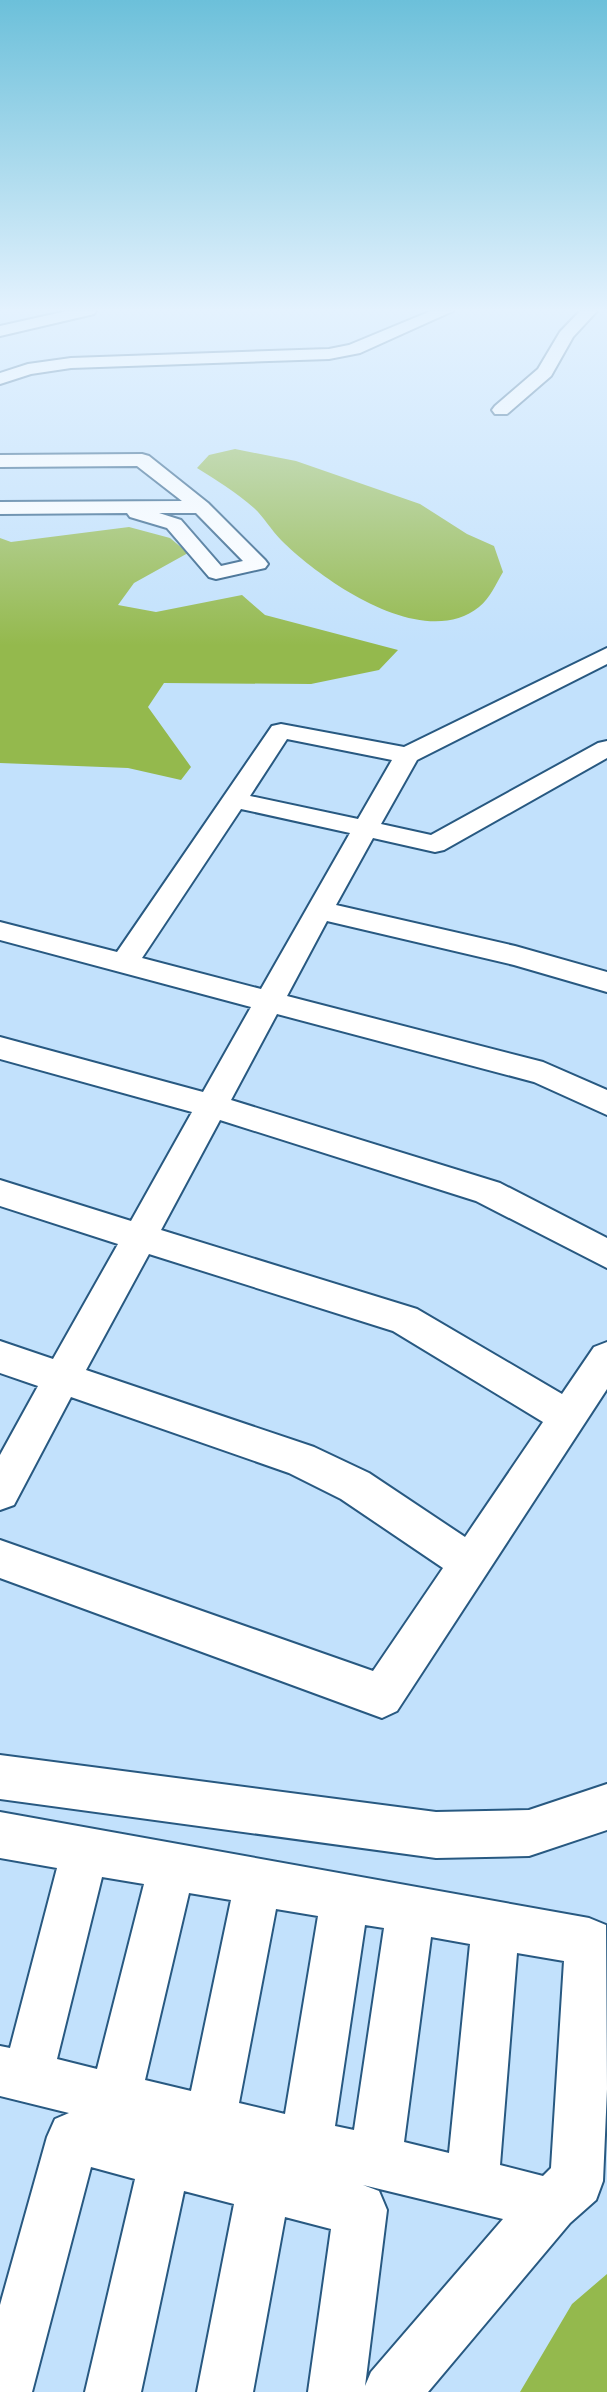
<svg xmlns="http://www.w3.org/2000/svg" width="607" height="2392" font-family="'Times New Roman',serif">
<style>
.forest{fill:#94b94d}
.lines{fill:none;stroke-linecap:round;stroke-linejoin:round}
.minor-casing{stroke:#285981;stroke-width:4}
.minor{fill:#fff;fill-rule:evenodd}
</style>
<rect width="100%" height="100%" fill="#c2e1fc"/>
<path class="forest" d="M235,449L296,461L420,504L467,534L494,546L503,572C496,584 490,598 479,607C423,652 321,580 281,540C271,530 264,517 254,508C236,492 216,480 197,468L209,455Z
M129,527L170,538L188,553L134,583L118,605L156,612L242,595L265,615L398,650L379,670L311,684L164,683L148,707L191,767L181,780L128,768L0,763V538L11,542Z
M607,2274V2392H520L572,2304Z"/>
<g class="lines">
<g class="minor-casing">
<path id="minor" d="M67,311H96L94,314L0,336V326Z
M431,311H453L360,353L329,359L71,368L31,374L0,384V373L28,364L71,358L329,349L349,345Z
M580,311H597L573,337L551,376L507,414H495L492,410L495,406L538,369L560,332Z
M142,454L149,456L208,503L265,560L268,564L265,568L216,579L209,577L167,528L130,517L127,513L0,514V502L182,501L137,466L0,467V455ZM159,513H196L243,561L221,566L181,520Z
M607,648V664L417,760L381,824L431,835L598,743L607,741V758L444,850L435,852L373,838L336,905L515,946L607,972V992L514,965L327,921L287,996L543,1062L607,1090V1115L534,1082L277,1014L231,1100L500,1183L607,1238V1268L476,1201L220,1120L161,1230L417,1309L562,1394L594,1347L607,1342V1389L397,1711L382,1718L0,1578V1540L373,1671L443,1568L341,1499L289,1473L71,1397L14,1505L0,1510V1455L38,1386L0,1373V1341L53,1359L118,1244L0,1206V1180L131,1221L192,1112L0,1059V1037L203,1092L251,1007L0,940V922L117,952L272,726L281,724L404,747ZM287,739L392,760L358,819L250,796ZM241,809L350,833L261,989L142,958ZM149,1254L393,1331L543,1422L465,1537L369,1473L314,1447L86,1370Z
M0,1755L436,1812L529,1810L607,1784V1830L529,1856L436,1858L0,1799Z
M0,1812L589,1918L606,1925L607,2089L603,2181L596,2200L570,2223L428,2392H308L331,2229L285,2217L253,2392H197L234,2204L184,2191L141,2392H85L135,2179L91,2167L32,2392H0V2305L47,2137L55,2119L69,2113L0,2096V2046L10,2048L57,1868L0,1858ZM102,1877L144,1884L97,2069L57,2059ZM189,1893L231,1900L191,2091L145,2080ZM276,1909L318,1916L285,2114L239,2103ZM365,1925L384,1928L354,2130L335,2126ZM431,1937L470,1944L449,2153L404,2142ZM517,1953L564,1961L551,2168L543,2176L500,2165ZM363,2185L503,2219L371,2372L365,2386L387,2210L379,2191Z"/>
</g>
<use href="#minor" class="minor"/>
</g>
<linearGradient id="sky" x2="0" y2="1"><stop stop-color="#6cc0da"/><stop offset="0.48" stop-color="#e4f2fe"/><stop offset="1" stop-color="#e4f2fe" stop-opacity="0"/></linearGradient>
<rect width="607" height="646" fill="url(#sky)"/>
</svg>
